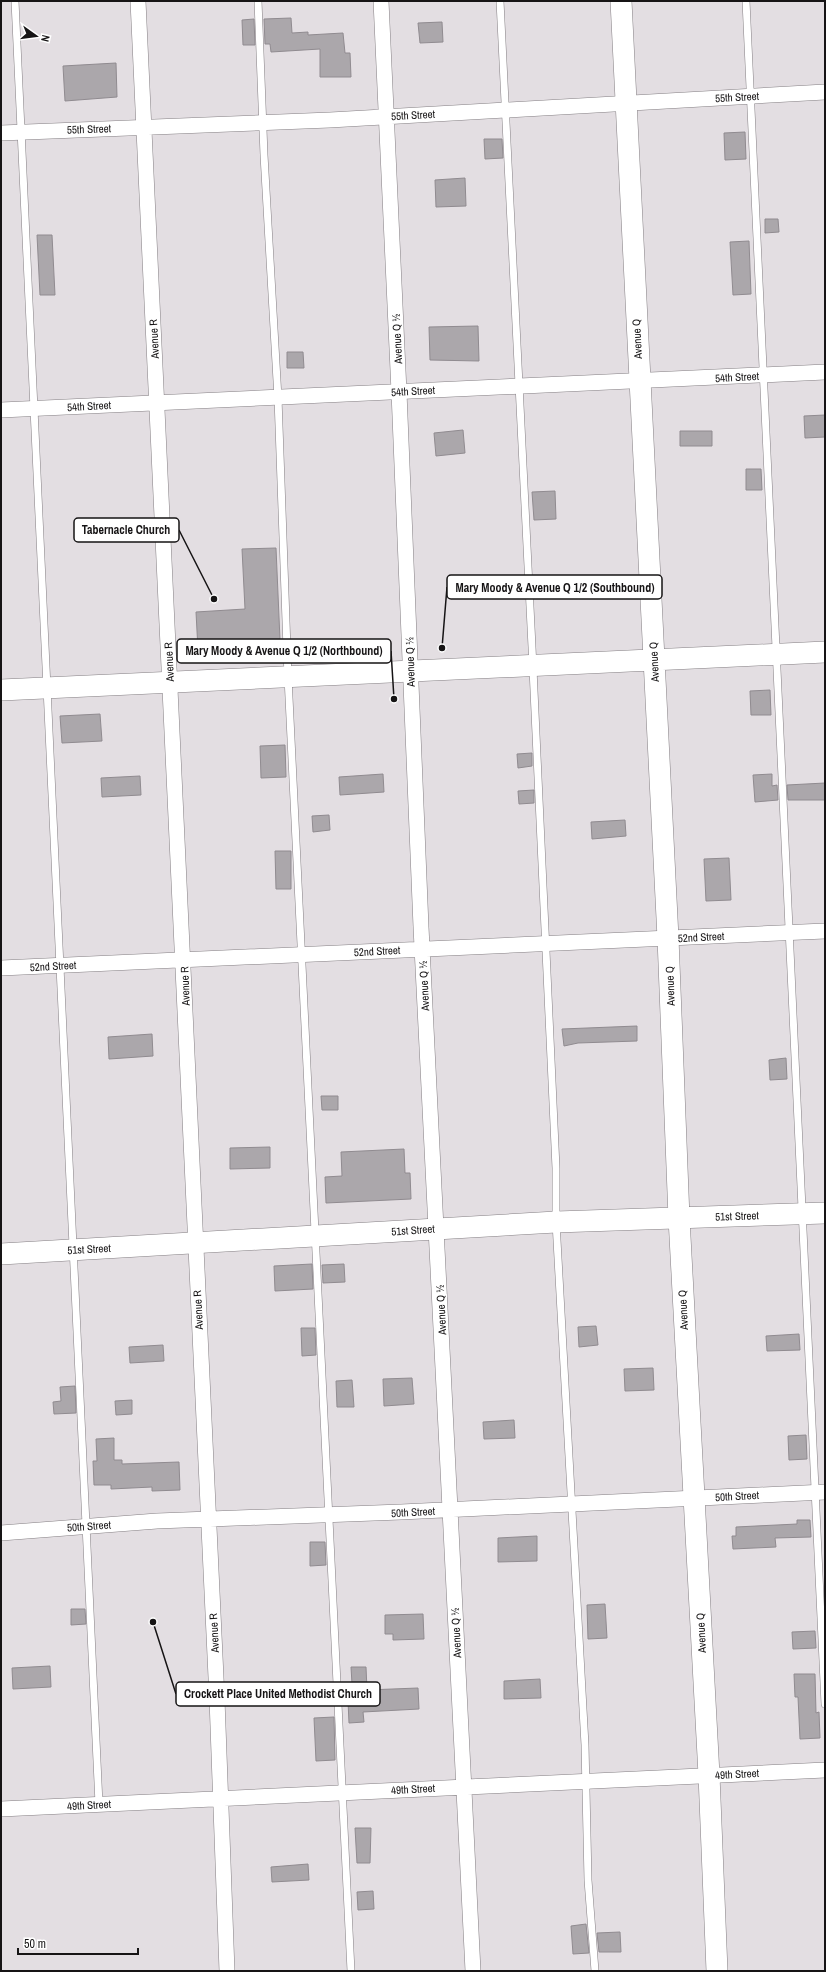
<svg xmlns="http://www.w3.org/2000/svg" width="826" height="1972" font-family="'Archivo Narrow',sans-serif">
<style>
.building{fill:#aba7ab;stroke:#908b90}
.lines{fill:none;stroke-linecap:round;stroke-linejoin:round}
.lane-casing{stroke:#847f83;stroke-width:8}
.street-casing{stroke:#847f83;stroke-width:16}
.secondary-casing{stroke:#847f83;stroke-width:22}
.lane{stroke:#fff;stroke-width:7}
.street{stroke:#fff;stroke-width:15}
.secondary{stroke:#fff;stroke-width:21}
.labels{text-anchor:middle;dominant-baseline:central;stroke-width:3;stroke-linejoin:round;paint-order:stroke}
.street-label{font-size:11px;fill:#161415;stroke:#fff}
.leader{fill:none;stroke:#161415;stroke-width:1.5}
.callout-dot{fill:#161415;stroke:#fff;stroke-width:1.5}
.callout{fill:#fff;stroke:#161415;stroke-width:1.5}
.callout-label{font-size:12px;text-anchor:middle;font-weight:bold;fill:#161415}
</style>
<rect width="100%" height="100%" fill="#e3dee2"/>
<path class="building" d="M291,18L292,33L308,32V35L343,33L345,53H350L351,77H320V49L271,52L270,44H265L264,19Z
M254,19L255,45H243L242,20Z
M442,22L443,42L420,43L418,23Z
M116,63L117,97L65,101L63,66Z
M745,132L746,159L725,160L724,133Z
M484,139H502L503,158L485,159Z
M465,178L466,206L436,207L435,180Z
M765,219H778L779,232L765,233Z
M37,235H52L55,295H40Z
M749,241L751,294L733,295L730,242Z
M478,326L479,361L430,360L429,327Z
M287,352H303L304,368H287Z
M825,415V437L805,438L804,416Z
M463,430L465,453L436,456L434,433Z
M680,431H712V446H680Z
M746,469H761L762,490H746Z
M555,491L556,519L534,520L532,492Z
M276,548L280,640L260,641V647L198,650L196,612L245,609L242,549Z
M770,690L771,715H751L750,691Z
M100,714L102,741L62,743L60,716Z
M285,745L286,777L261,778L260,746Z
M532,753V766L518,768L517,754Z
M383,774L384,792L340,795L339,777Z
M772,774V786L777,785L778,800L755,802L753,775Z
M140,776L141,795L102,797L101,778Z
M825,783V800H788L787,785Z
M534,790V803L519,804L518,791Z
M329,815L330,830L313,832L312,816Z
M625,820L626,836L592,839L591,822Z
M275,851H291V889H276Z
M729,858L731,900L706,901L704,859Z
M637,1026V1041L578,1043L564,1046L562,1029Z
M152,1034L153,1056L109,1059L108,1037Z
M786,1058L787,1079L770,1080L769,1060Z
M321,1096H338V1110H322Z
M270,1147V1168L230,1169V1148Z
M404,1149L405,1173H410L411,1199L326,1203L325,1177L342,1176L341,1152Z
M312,1264L313,1289L275,1291L274,1266Z
M344,1264L345,1282L323,1283L322,1265Z
M596,1326L598,1345L579,1347L578,1327Z
M301,1328H315L316,1355L302,1356Z
M799,1334L800,1350L767,1351L766,1336Z
M163,1345L164,1361L130,1363L129,1347Z
M653,1368L654,1390L625,1391L624,1369Z
M412,1378L414,1404L384,1406L383,1379Z
M352,1380L354,1407H337L336,1381Z
M75,1386L76,1413L54,1414L53,1402L61,1401L60,1387Z
M132,1400V1414L116,1415L115,1401Z
M514,1420L515,1438L484,1439L483,1422Z
M806,1435L807,1459L789,1460L788,1436Z
M114,1438V1460H122V1464L179,1462L180,1490L152,1491V1487L111,1489V1485H94L93,1461H97L96,1439Z
M797,1520H810L811,1537L775,1538L776,1547L733,1549L732,1536H736V1527L797,1524Z
M537,1536V1561L498,1562V1538Z
M310,1542H325L326,1565L310,1566Z
M605,1604L607,1638L588,1639L587,1605Z
M71,1609H85L86,1624L71,1625Z
M423,1614L424,1639L393,1640V1634H385V1615Z
M815,1631L816,1648L793,1649L792,1632Z
M50,1666L51,1687L13,1689L12,1668Z
M351,1667H366L367,1690L418,1688L419,1709L363,1712L364,1722L349,1723L348,1701H353Z
M794,1674H815L816,1713L819,1712L820,1738L800,1739L798,1697H795Z
M540,1679L541,1698L504,1699V1681Z
M334,1717L335,1760L316,1761L314,1718Z
M355,1828H371L370,1863H357Z
M308,1864L309,1880L272,1882L271,1867Z
M373,1891L374,1909L358,1910L357,1892Z
M586,1924L589,1953L573,1954L571,1926Z
M620,1932L621,1952H599L597,1933Z"/>
<g class="lines">
<g class="lane-casing">
<path id="lane" d="M15,1L99,1804
M258,1L264,155L278,398L288,677L351,1971
M500,1L532,647L556,1168V1222L585,1745L588,1880L595,1971
M746,1L825,1704"/>
</g>
<g class="street-casing">
<path id="street" d="M138,1L217,1699L227,1971
M381,1L399,392L421,927L473,1971
M1,133L330,120L825,92
M1,410L825,372
M1,968L825,931
M1,1533L157,1521L401,1512L825,1492
M1,1809L825,1770"/>
</g>
<g class="secondary-casing">
<path id="secondary" d="M621,1L668,938L679,1218L709,1775L717,1971
M1,690L825,652
M1,1254L556,1222L825,1213"/>
</g>
<use href="#lane" class="lane"/>
<use href="#street" class="street"/>
<use href="#secondary" class="secondary"/>
</g>
<g class="labels">
<g class="street-label">
<text transform="translate(737 97) rotate(-3)">55th Street</text>
<text transform="translate(413 115) rotate(-3)">55th Street</text>
<text transform="translate(89 129) rotate(-2)">55th Street</text>
<text transform="translate(154 339) rotate(-93)">Avenue R</text>
<text transform="translate(397 339) rotate(-93)">Avenue Q ½</text>
<text transform="translate(637 339) rotate(-93)">Avenue Q</text>
<text transform="translate(737 377) rotate(-3)">54th Street</text>
<text transform="translate(413 391) rotate(-3)">54th Street</text>
<text transform="translate(89 406) rotate(-3)">54th Street</text>
<text transform="translate(169 662) rotate(-93)">Avenue R</text>
<text transform="translate(410 662) rotate(-92)">Avenue Q ½</text>
<text transform="translate(654 662) rotate(-93)">Avenue Q</text>
<text transform="translate(701 937) rotate(-3)">52nd Street</text>
<text transform="translate(377 951) rotate(-3)">52nd Street</text>
<text transform="translate(53 966) rotate(-3)">52nd Street</text>
<text transform="translate(185 986) rotate(-92)">Avenue R</text>
<text transform="translate(424 986) rotate(-93)">Avenue Q ½</text>
<text transform="translate(670 986) rotate(-92)">Avenue Q</text>
<text transform="translate(737 1216) rotate(-2)">51st Street</text>
<text transform="translate(413 1230) rotate(-4)">51st Street</text>
<text transform="translate(89 1249) rotate(-3)">51st Street</text>
<text transform="translate(198 1310) rotate(-93)">Avenue R</text>
<text transform="translate(441 1310) rotate(-93)">Avenue Q ½</text>
<text transform="translate(683 1310) rotate(-93)">Avenue Q</text>
<text transform="translate(737 1496) rotate(-3)">50th Street</text>
<text transform="translate(413 1512) rotate(-3)">50th Street</text>
<text transform="translate(89 1526) rotate(-4)">50th Street</text>
<text transform="translate(214 1633) rotate(-93)">Avenue R</text>
<text transform="translate(456 1633) rotate(-93)">Avenue Q ½</text>
<text transform="translate(701 1633) rotate(-93)">Avenue Q</text>
<text transform="translate(737 1774) rotate(-3)">49th Street</text>
<text transform="translate(413 1789) rotate(-3)">49th Street</text>
<text transform="translate(89 1805) rotate(-3)">49th Street</text>
</g>
</g>
<path class="leader" d="M214 599L179 530M442 648L447 587M394 699L391 651M153 1622L176 1694"/>
<g class="callout-dot">
<circle cx="214" cy="599" r="4"/>
<circle cx="442" cy="648" r="4"/>
<circle cx="394" cy="699" r="4"/>
<circle cx="153" cy="1622" r="4"/>
</g>
<g class="callout">
<rect x="74" y="518" width="105" height="24" rx="4"/>
<rect x="447" y="575" width="215" height="24" rx="4"/>
<rect x="177" y="639" width="214" height="24" rx="4"/>
<rect x="176" y="1682" width="204" height="24" rx="4"/>
</g>
<g class="callout-label">
<text x="126" y="534">Tabernacle Church</text>
<text x="555" y="592">Mary Moody &amp; Avenue Q 1/2 (Southbound)</text>
<text x="284" y="655">Mary Moody &amp; Avenue Q 1/2 (Northbound)</text>
<text x="278" y="1698">Crockett Place United Methodist Church</text>
</g>
<rect width="826" height="1972" fill="none" stroke="#161415" stroke-width="4"/>
<g transform="translate(36 36) rotate(104)" stroke="#ffffff" stroke-width="3" paint-order="stroke">
<path d="M0-3L7 15L0 10L-7 15Z" fill="#161415"/>
<text y="-6" font-size="11" font-weight="bold" text-anchor="middle" fill="#161415">N</text>
</g>
<path d="M18 1948v6h120v-6" fill="none" stroke="#161415" stroke-width="2"/>
<text x="24" y="1948" font-size="12" fill="#161415" stroke="#ffffff" stroke-width="3" paint-order="stroke">50 m</text>
</svg>
